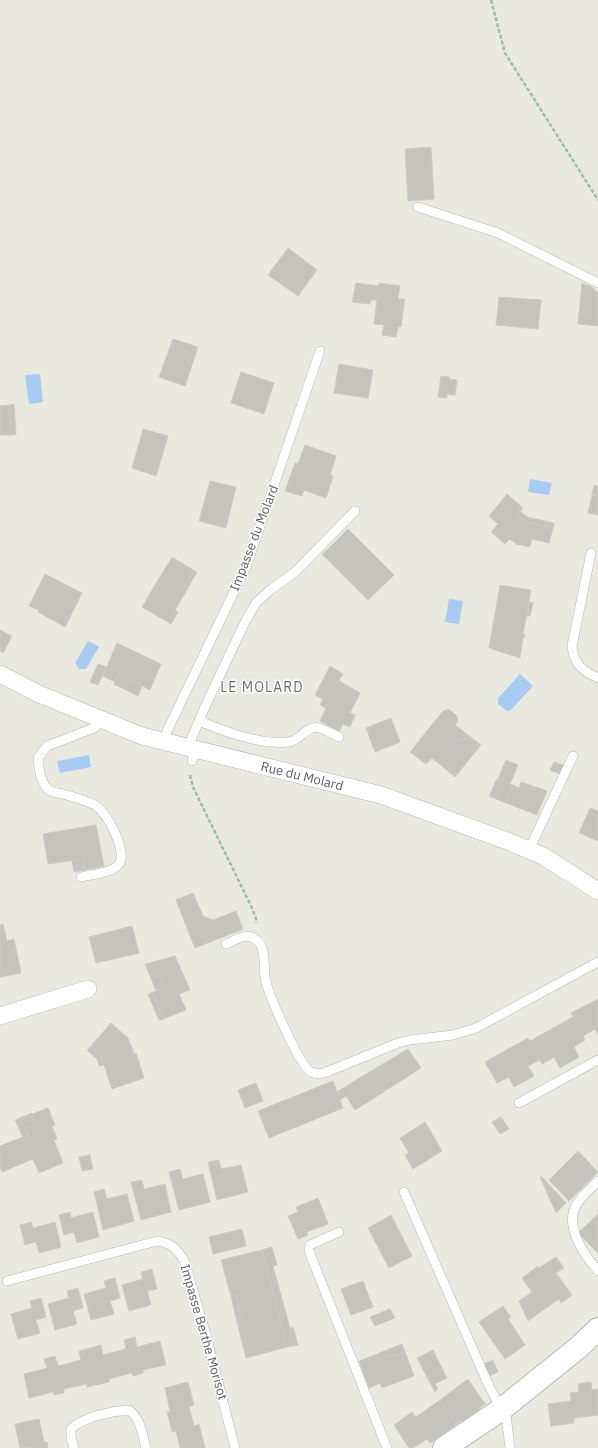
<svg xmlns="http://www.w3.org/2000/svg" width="598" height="1448" font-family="'IBM Plex Sans',sans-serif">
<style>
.water{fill:#a7cbf3}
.building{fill:#c5c3bd;stroke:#cecbc0}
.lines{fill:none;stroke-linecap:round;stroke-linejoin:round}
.lane-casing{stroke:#b3b5b9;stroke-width:10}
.street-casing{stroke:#b3b5b9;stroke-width:18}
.secondary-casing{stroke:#b4b6bb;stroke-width:24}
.path{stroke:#9abfa7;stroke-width:2.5;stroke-dasharray:4 2;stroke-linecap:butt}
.lane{stroke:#fff;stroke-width:9}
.street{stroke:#fff;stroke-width:17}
.secondary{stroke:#fff;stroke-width:22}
.labels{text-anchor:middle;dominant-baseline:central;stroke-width:3;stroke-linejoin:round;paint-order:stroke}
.street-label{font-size:13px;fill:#595b5f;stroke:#fff}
.neighbourhood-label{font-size:14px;letter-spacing:1px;fill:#6a6d71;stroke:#fff}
</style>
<rect width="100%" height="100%" fill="#eae9e0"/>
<path class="water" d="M40,374L43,402L29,404L25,375Z
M530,479L552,483L549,495L528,492Z
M449,599L463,601L459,624L445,622Z
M88,641L99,647L86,669H79L75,663Z
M520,674L533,686L511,710L507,711L498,704V698Z
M89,755L91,767L60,773L57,761Z"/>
<path class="building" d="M431,147L434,199L408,201L405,149Z
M288,248L317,270L298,296L268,275Z
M356,283L379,286V283L400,286L398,299H401L400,311H403L401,327H398L396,337L382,335L384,325L374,324L377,300H371L370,304L352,302Z
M582,283L592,287L598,293V326L578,324Z
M499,297L541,300L538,329L496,325Z
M401,299H405L403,311H400Z
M173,339L198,347L185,386L159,377Z
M339,364L373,370L368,398L334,393Z
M241,372L274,383L264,414L231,403Z
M441,376L449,377V379L457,380L455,395L447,394V398L438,397Z
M14,404L16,434L11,435L9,405Z
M9,405L11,435H0V406Z
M143,429L168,436L156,476L132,468Z
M305,445L336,456L330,475L333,476L326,498L304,490L302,496L285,491L295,463L298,464Z
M210,481L236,487L226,528L199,521Z
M594,485L598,486V496L592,495Z
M507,494L523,508L517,515L524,521L553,528L549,543L532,539L530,547L516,544L510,539L505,544L491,532L498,524L489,516Z
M592,495L598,496V515L588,513Z
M520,511L527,517L554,523L553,528L524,521L517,515Z
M348,529L394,575L368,600L350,582L356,576L329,548Z
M329,548L356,576L350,582L322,554Z
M172,557L195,571L182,591L185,593L175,610L178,612L171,624L142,607Z
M195,571L197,572L185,593L182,591Z
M45,574L82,593L65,627L38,612L39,610L29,606Z
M500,585L531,590L523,634L526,636L523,638L520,658L489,648Z
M529,602L533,603L530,616H527Z
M0,630L12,636L3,653L0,651Z
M117,643L161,664L150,690L118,674L115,682L103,676Z
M98,664L106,667L98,685L90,682Z
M330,666L343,674L339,681L360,693L350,713L355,715L350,727L343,724L339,732L320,721L326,708L320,705L323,699L315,695Z
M118,674L142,686L138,696L114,684Z
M449,709L457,716L458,721L449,733L457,740L472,738L481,745L455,777L432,758L426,764L410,752L443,711Z
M391,718L400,742L375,752L366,728Z
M455,725L472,738L457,740L449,733Z
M506,760L518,765L510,784L498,779Z
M554,762L563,765L560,774L550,770Z
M497,779L513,785L506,803L489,796Z
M521,782L547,791L537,815L506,803L513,785L519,788Z
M590,808L598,811V841L579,833Z
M96,825L104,866L85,870L83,859L48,864L43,834Z
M83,859L85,870L74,872L72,860Z
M193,893L203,916L213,920L236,911L243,929L195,948L176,900Z
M3,924L7,941L14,939L21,973L0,977V925Z
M132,926L139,953L96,963L89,937Z
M175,956L190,990L179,994L186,1010L163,1019L153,992L161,989L163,985L159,975L151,978L145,964Z
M159,975L163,985L161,989L156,991L151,978Z
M153,992L163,1019L159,1020L148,994Z
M598,999V1035L595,1029L583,1036L585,1040L574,1047L579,1057L560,1068L554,1057L542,1064L540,1060L528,1066L534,1076L514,1087L509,1077L497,1083L485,1062L528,1038L530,1041L573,1017L571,1013Z
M111,1023L128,1038L134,1054L136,1053L144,1078L112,1089L101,1056L91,1046Z
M91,1046L101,1056L104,1065L99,1066L97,1059L87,1050Z
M408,1049L421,1068L360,1107L348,1085Z
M333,1081L337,1092L348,1085L360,1107L355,1110L346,1096L340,1100L343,1108L269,1138L258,1111Z
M256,1083L263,1101L245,1108L238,1090Z
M48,1108L55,1125L52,1126L57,1139L54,1140L63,1163L39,1173L33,1159L2,1172L0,1167V1146L28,1135L23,1123L34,1119L32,1114Z
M32,1113L34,1119L23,1123L28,1135L23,1137L15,1120Z
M501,1117L509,1129L500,1134L492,1122Z
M425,1122L442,1151L413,1169L405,1155L409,1153L400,1138Z
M578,1151L598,1172L569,1201L549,1180Z
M90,1155L93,1169L82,1171L79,1157Z
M219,1160L221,1169L241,1165L248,1192L217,1200L208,1162Z
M180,1169L183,1179L203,1174L210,1202L179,1210L169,1172Z
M541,1176L566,1203L556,1213L540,1177Z
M142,1180L144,1189L165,1184L171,1212L141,1220L131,1182Z
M104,1189L107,1199L127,1194L134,1221L103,1230L94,1192Z
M318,1198L328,1224L307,1232L308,1235L298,1239L288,1216L298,1212L296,1207Z
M70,1212L71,1218L93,1212L99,1237L77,1243L74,1232L64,1235L59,1215Z
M598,1214V1253L578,1233Z
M391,1215L412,1256L389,1268L368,1228Z
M31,1222L33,1228L55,1222L61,1247L39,1253L36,1242L25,1245L20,1225Z
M242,1229L246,1246L213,1254L209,1237Z
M272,1247L277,1265L273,1266L290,1328L293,1327L298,1345L287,1347L262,1250Z
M262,1250L287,1347L246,1358L237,1322L243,1321L236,1295L231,1296L221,1260Z
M556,1257L564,1268L556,1273L572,1295L561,1303L559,1299L528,1321L519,1301L532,1292L522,1278L538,1266L539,1268Z
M152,1269L157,1289L147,1291L151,1305L129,1311L122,1285L143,1279L141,1272Z
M115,1278L120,1298L110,1301L114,1314L91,1320L84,1294L106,1288L104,1281Z
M363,1281L373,1307L351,1315L341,1289Z
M78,1288L83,1308L73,1311L77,1324L55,1330L48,1304L69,1298L67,1291Z
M236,1295L243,1321L237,1322L231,1296Z
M41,1298L46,1317L36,1320L40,1333L18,1339L11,1314L32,1308L30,1301Z
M503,1306L511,1317L508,1319L525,1345L505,1359L479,1322Z
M390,1309L395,1318L375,1326L370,1317Z
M135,1337L137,1347L160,1341L166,1365L143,1370V1373L133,1376L132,1373L109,1379V1382L87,1387V1384L64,1389V1393L54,1395L53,1392L29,1398L24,1374L47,1368L44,1359L55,1356L58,1366L81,1360L79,1351L101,1345L103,1355L126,1349L124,1340Z
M402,1344L405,1352L394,1356L393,1354L379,1360L377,1354Z
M433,1350L447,1378L435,1384L438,1389L435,1392L417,1358Z
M405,1352L414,1376L382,1388L380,1383L369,1388L359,1361L377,1354L379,1360L393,1354L394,1356Z
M493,1360L498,1372L489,1376L484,1364Z
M468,1379L485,1404L479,1408L481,1411L464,1423L462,1420L457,1424L440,1400Z
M188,1382L194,1405L189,1407L194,1426L199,1424L205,1448H180L176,1431L172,1432L167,1412L170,1411L165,1388Z
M591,1382L592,1390L598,1389V1415L574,1418V1423L551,1426L548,1404L571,1401L570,1393L579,1392L578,1384Z
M440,1400L457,1424L430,1443L427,1439L413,1448H409L394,1425L412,1412L416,1417Z
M39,1419L44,1442H47L48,1448H26L25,1447L20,1448L15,1424Z"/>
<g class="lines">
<g class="lane-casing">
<path id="lane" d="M418,207L498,233L598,283
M591,553L572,646C574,664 582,671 598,678
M199,721C226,732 260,745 289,742C301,740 306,725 319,728C326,730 333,734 339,737
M164,741L167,731L246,567L320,351
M188,747L204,709L246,620L256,603L270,590L294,573L355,511
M192,761L196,749
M529,850L573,756
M81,877C92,874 111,874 119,864C128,852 107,812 95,805C85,800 73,797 63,794C58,793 52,793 48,789C40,781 39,769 38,758L47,746L94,728L98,724L100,719
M226,944C233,941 245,934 252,937C269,944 262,969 266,982C270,997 300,1067 311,1072C315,1074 320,1074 324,1073L398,1043L410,1040L453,1035L476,1028L598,962
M519,1103L598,1060
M598,1181C590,1189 578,1199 574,1210C567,1230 585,1256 598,1271
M404,1192L489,1386L497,1401L506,1415L510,1448
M339,1232L310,1245L309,1251L387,1448
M7,1281L157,1241C171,1243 176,1248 184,1260L206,1335L235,1448
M74,1448L71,1438V1429C83,1417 112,1411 129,1410C141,1419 142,1434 146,1448"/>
</g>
<g class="street-casing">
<g id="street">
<path id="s1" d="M0,674L39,694L142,736L381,795L510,842L543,856L598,891"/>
<path d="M0,1016L88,989"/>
</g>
</g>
<g class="secondary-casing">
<path id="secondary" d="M444,1448L502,1409L579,1347L598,1329"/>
</g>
<path class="path" d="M491,0L505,53L598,200
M190,775L193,787L252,908L256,919V923"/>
<use href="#lane" class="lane"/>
<use href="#street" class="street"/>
<use href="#secondary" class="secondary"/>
</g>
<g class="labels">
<g class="street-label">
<text transform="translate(254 538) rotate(-69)">Impasse du Molard</text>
<text stroke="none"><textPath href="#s1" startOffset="320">Rue du Molard</textPath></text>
<text transform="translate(204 1332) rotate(74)">Impasse Berthe Morisot</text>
</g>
<g class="neighbourhood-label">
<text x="262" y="687">LE MOLARD</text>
</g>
</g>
</svg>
